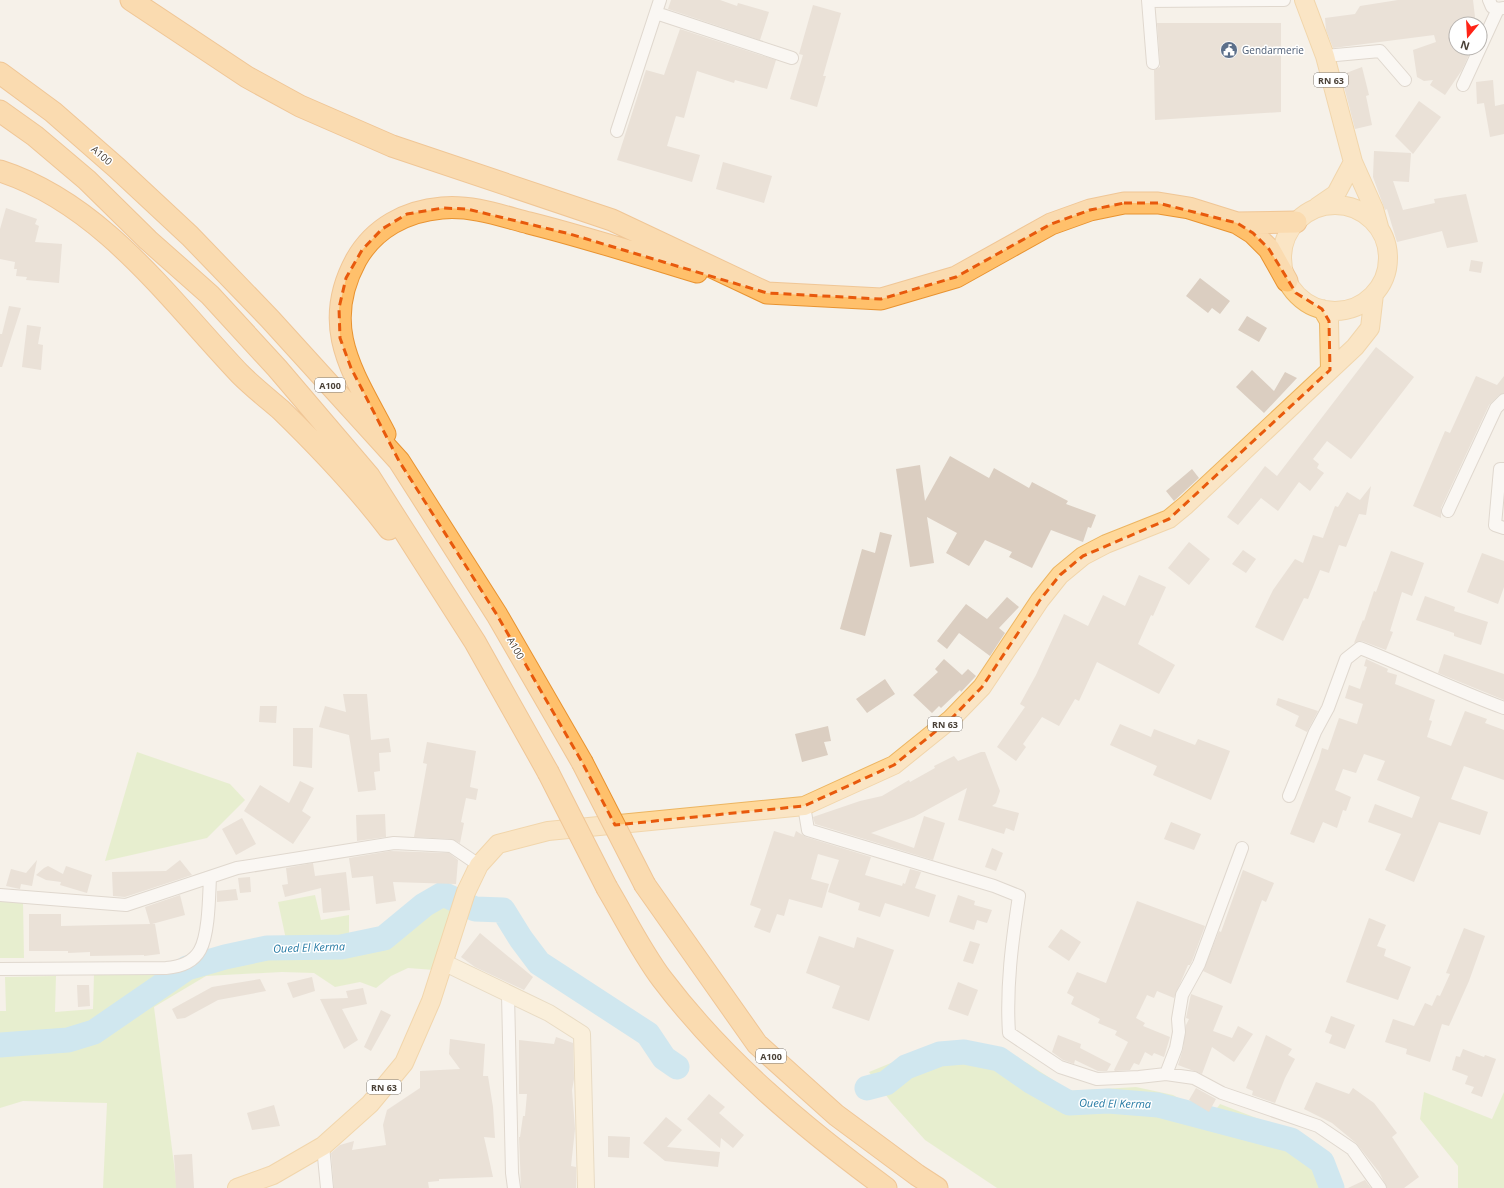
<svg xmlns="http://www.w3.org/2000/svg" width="1504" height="1188" font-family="'Open Sans',sans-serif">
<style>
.green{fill:#d6ecb0}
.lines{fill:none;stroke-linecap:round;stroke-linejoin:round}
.river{stroke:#a2dbf5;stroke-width:25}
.building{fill:#dbcec1}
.street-casing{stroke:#c5baae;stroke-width:14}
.secondary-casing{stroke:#d8c196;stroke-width:18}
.primary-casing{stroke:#ecb561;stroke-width:20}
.highway-casing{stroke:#e89331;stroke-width:23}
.street{stroke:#fff;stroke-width:12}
.secondary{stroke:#ffedca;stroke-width:16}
.primary{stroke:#ffd899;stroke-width:18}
.highway{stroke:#ffc06b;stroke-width:21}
.highway-bridge-casing{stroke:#e89331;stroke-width:23;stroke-linecap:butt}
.highway-bridge{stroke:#ffc06b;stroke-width:21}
.marked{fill:none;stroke:#e8590c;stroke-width:3;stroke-dasharray:8 5;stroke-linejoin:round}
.labels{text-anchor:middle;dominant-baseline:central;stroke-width:3;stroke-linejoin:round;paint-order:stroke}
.shield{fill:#fff;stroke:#807a73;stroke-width:1}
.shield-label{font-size:9px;font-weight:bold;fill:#4a4137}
.service-label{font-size:10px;fill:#4e5e75;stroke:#fff;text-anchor:start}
.street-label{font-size:10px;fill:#4a4137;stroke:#fff}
.water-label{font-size:11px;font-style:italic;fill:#257aa4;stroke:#fff}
</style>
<rect width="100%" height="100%" fill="#f5f1e9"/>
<path class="green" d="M137,752L230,784L245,800L207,838L105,861Z
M315,895L321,920L349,915V939L335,942L287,944L278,902Z
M0,901H23L24,958H0Z
M443,902L453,903L434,970L408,968L391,976L376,988L360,982L335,987L314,973L282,972L206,976L154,1007L177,1188H103L107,1103L23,1101L0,1108V1045L68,1040L94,1032L187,968L272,955L346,952L400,937L423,913Z
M173,972L94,1026L69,1035L0,1041V1011H6L5,977L56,976L55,1012L93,1009L94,974Z
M984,1046L1027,1063L1070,1091L1136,1087L1173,1095L1211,1116L1220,1104L1293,1132L1329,1157L1342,1188H997L925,1140L891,1102L869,1072L925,1049Z
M1424,1092L1492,1119L1504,1092V1188H1458V1166L1420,1119Z"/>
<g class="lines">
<path class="river" d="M0,1045L68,1040L94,1032L187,968L225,957L267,948L341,947L384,938L424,905L443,894L475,909L503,910L521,939L539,963L648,1034L664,1058L677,1067
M867,1088L886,1083L906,1067L940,1054L964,1052L999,1059L1032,1082L1069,1103L1108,1101L1158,1105L1291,1140L1322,1162L1332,1188"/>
</g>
<path class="building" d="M671,0H720L737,6L738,3L769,12L760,40L668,9Z
M1398,0H1473L1475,17L1470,24H1456V48H1472L1462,70L1445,95L1430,85L1433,80L1424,81L1417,77L1413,50L1436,42L1434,35L1333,48L1326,30L1325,18L1355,14L1360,6Z
M813,5L841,13L823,76H826L817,107L790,99L803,55L799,54Z
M1157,23H1281V112L1155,120L1154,70L1160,67V62Z
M680,29L776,60L767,89L735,80L734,83L697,71L684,118L676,116L667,146L700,155L692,182L617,160L646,70L664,75Z
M1362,67L1369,95L1366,96L1372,125L1355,129L1341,75Z
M1493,80L1495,106L1504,104V134L1490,137L1484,103L1477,104L1476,82Z
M1419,101L1441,117L1413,154L1395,136Z
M1374,151L1411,153L1409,182L1393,181L1403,210L1435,203L1434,199L1466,194L1478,242L1447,248L1442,231L1397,242L1387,209L1385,210L1373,177Z
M723,162L772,176L764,203L716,189Z
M6,208L37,219L35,224L39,226L35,242L62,244L59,283L26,280L27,277L16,276L17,269H14L15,262L0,259V229Z
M1471,260L1483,262L1481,273L1469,271Z
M1200,278L1230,301L1220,314L1212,308L1208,313L1186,296Z
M9,306L21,308L2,367H0V334H2Z
M1247,316L1267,328L1259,342L1238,330Z
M27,325L41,327L38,344L43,345L41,370L22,367Z
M1376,347L1414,377L1351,459L1327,441L1313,459L1319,464L1317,468L1324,473L1310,491L1299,482L1278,511L1261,498L1238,525L1227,517L1265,466L1277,476Z
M1252,370L1274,391L1285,372L1297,378L1264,413L1236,387Z
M1476,376L1497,385L1504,376V393L1499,395L1489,405L1441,508V518L1413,506L1445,431L1450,433Z
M950,456L989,478L994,468L1029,488L1032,482L1068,501L1066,504L1096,515L1091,528L1088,527L1083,542L1051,530L1032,568L1009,557L1012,552L985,540L969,566L946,553L957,533L927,517L934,563L910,567L896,469L920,465L925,501Z
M1192,469L1199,478L1174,501L1166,491Z
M1371,486L1366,515L1359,514L1346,547L1339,545L1329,573L1320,570L1308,599L1304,598L1283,641L1255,627L1273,590L1295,559L1303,563L1313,535L1323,538L1335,506L1338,507L1347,492L1360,500Z
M880,532L892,535L865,636L840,629L862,549L875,553Z
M1189,542L1210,559L1189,585L1168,568Z
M1243,550L1256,559L1246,573L1232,564Z
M1391,551L1424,563L1412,596L1402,592L1390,631L1393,632L1386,650L1362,641L1354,643L1363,620L1364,621L1374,591L1376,592Z
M1482,553L1504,561V587L1498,604L1467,592Z
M1139,575L1166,587L1153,616L1151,615L1138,644L1175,665L1159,694L1097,662L1079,701L1075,699L1059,726L1042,717L1023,744L1026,747L1016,761L997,747L1025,707L1020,704L1036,675L1064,614L1088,626L1103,595L1125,606Z
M1425,596L1455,607L1454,611L1488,622L1481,645L1454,636V633L1416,620Z
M1007,597L1019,607L999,628L1005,633L990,656L959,633L947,649L937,641L966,604L987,619Z
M1444,654L1504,674V700L1438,673Z
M944,659L962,675L968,669L976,676L961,692L960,690L941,708L939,706L932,713L913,695L938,672L935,669Z
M1366,659L1388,669L1387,672L1397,675L1395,684L1435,700L1429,720L1432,721L1427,737L1451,746L1465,711L1487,719L1485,723L1504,730V780L1464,766L1451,799L1488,812L1480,835L1439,822L1414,882L1385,870L1401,834L1368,822L1375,804L1412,818L1420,797L1377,780L1385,761L1364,754L1356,773L1343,769L1335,790L1351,797L1346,811L1343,810L1337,828L1323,822L1314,843L1290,834L1319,759L1322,748L1328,750L1339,718L1357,724L1363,704L1345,698L1349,685L1360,689L1367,667L1364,666Z
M885,679L895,694L867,713L856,699Z
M343,694H367L371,740L389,738L391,752L379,753L380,771L374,772L376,790L358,792L349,735L319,727L325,706L346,712Z
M1278,698L1318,711L1307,732L1295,726L1299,716L1276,705Z
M260,706H277L276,723L259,722Z
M1120,724L1151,737L1154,729L1195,745L1198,739L1230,751L1211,800L1153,775L1157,766L1110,745Z
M828,726L831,741L824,742L828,755L802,762L795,734Z
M293,728H313L312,768L293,766Z
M427,742L476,751L470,787L478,789L476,800L466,798L461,822L464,823L460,843L451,839L414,837L427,764L423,763Z
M981,752H985L1000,791L996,803L992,806L1019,813L1014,831L1006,828L1004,834L958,820L967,788L914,817L871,833L914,848L924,816L945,823L933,860L815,824L813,817L860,801L882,796L909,780L910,782L935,768L934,766L954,756L958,761Z
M300,781L314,788L302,811L311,817L293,844L244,811L260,785L289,803Z
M385,814L386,837L357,841L356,815Z
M242,818L256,844L236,855L222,829Z
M1171,822L1201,834L1194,850L1164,839Z
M774,831L794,837L796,831L806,837L871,857L865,875L902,886L903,883L905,884L910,869L921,872L915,888L936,895L929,917L885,903L880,917L858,910L860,903L828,892L839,860L818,854L811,879L829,884L822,908L789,899L784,916L777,914L770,933L754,927L761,909L750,905Z
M992,848L1003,853L996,871L985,867Z
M390,851L449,853L458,860L456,884L393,882L396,901L376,904L373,876L352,878L349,858Z
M37,860L32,886L21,884L20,889L6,886L11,869L26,873Z
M180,860L192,875L125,897L113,896L112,872L166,871Z
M313,863L315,876L346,872L350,910L323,913L321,888L285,897L282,885L288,884L286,868Z
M48,866L63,874L66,866L92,875L87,893L60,885L61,882L46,880L36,875L44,868Z
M1243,870L1274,883L1266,902L1262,900L1231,984L1203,971L1219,931L1221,932Z
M250,877L251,892L240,893L238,878Z
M236,889L238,900L217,902V891Z
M180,895L185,915L152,924H155L160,954L144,956V955L90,956V952L68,953V951H29V914H61V926L150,924L145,907Z
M958,895L975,901L974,905L992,910L987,923L977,920L974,930L949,922Z
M1137,901L1205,926L1192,961L1190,965H1188L1174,998L1157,991L1154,998L1147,995L1136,1018L1145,1023L1143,1026L1170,1037L1164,1057L1154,1053L1152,1056L1145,1052L1139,1065L1134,1063L1130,1070L1115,1071L1114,1070L1128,1042L1115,1035L1117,1031L1098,1023L1100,1019L1071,1004L1074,997L1067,993L1077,972L1106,983Z
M1369,918L1386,925L1377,946L1386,949L1384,956L1411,967L1398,1000L1346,982Z
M1464,928L1485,936L1469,981L1449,1026L1442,1024L1430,1062L1406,1054L1407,1049L1385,1042L1393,1019L1414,1026L1425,1003L1432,1006L1437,995L1440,996L1450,974L1446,973Z
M1061,929L1081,942L1069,961L1048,947Z
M480,933L533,977L524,990L475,967L461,957Z
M819,936L854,948L857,937L894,950L869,1021L832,1008L840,986L806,973Z
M970,941L980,944L973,964L963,961Z
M312,977L315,991L293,998L287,983Z
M260,979L266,991L218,1000L185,1018L177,1019L172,1009L212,987Z
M958,982L978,990L968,1016L948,1009Z
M77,985H89L90,1006L78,1007Z
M363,988L367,1004L342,1009L358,1040L344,1049L320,999L348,998L346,991Z
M1191,994L1223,1006L1213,1031L1232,1038L1238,1026L1253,1034L1234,1062L1212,1047L1202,1074L1178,1065L1183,1049L1186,1025L1189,1019L1186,1018Z
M381,1010L391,1015L371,1051L364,1047Z
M1331,1016L1355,1025L1345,1049L1329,1043L1332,1035L1325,1032Z
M1058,1035L1081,1044L1080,1048L1111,1064L1107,1071H1098L1075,1060L1074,1064L1063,1060L1052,1052Z
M1266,1035L1292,1049L1288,1055L1295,1059L1285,1078L1275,1103L1252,1095L1253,1091L1246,1088Z
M556,1037L573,1043L574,1079L572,1090L575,1129L571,1166L576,1167V1188H521L519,1137H520L523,1116H525L527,1094H519V1040L554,1044Z
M450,1039L485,1044L483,1076H488L493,1107L495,1138L484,1137L493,1177L439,1179V1181L428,1182L429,1188H334L331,1153L340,1145L354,1141L352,1150L386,1145L383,1125L387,1110L420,1088V1071L460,1069L449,1054Z
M1463,1049L1484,1057L1485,1055L1496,1059L1482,1097L1471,1093L1474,1087L1465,1084L1468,1076L1452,1070L1456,1056L1460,1057Z
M1316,1082L1349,1094L1353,1088L1374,1103L1397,1133L1392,1137L1419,1177L1404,1188H1387L1379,1172L1356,1143L1332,1123L1304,1109Z
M1196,1088L1216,1099L1209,1112L1189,1100Z
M709,1094L725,1107L719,1113L744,1135L733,1148L721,1138L720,1148L687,1119Z
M274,1105L280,1126L252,1130L247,1113Z
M666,1117L682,1130L667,1147L720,1152L718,1167L665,1161L643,1143Z
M608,1136L630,1137L629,1158L608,1157Z
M192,1154L194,1188H176L174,1155Z
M1365,1180L1371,1188H1348Z"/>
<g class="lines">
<g class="street-casing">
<path id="street" d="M1148,0L1153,63
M1489,0L1492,7L1498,9L1504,8
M1148,1L1284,0
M656,13L792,58
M1325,56L1380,51L1405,80
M1463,85L1498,9
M617,131L660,0
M1504,469H1500L1495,525L1504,528
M1448,511L1496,408L1504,400
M1289,796L1315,732L1328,708L1346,659L1360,648C1408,667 1455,690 1504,708
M804,806L808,830L994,886L1019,896C1012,942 1006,987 1009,1033L1060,1067L1097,1079L1139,1077L1166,1074L1194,1078L1222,1093L1318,1126L1352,1149L1380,1188
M0,895L126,905L237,868L394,843L451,846L479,865
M0,969L166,968C179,967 193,963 200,950C209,934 209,896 210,877
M508,994L512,1173L514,1188
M1166,1074L1176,1048L1179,1032L1178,1019L1182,995L1199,964L1242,848
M323,1146L327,1188"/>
</g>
<g class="secondary-casing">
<path id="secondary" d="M445,963L549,1013L582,1034L586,1188"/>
</g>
<g class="primary-casing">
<path id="primary" d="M1304,0L1325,56L1353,162L1374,209L1379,227
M1282 258a53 53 0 1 1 106 0a53 53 0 1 1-106 0Z
M1317,207L1336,194L1353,162
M1322,309L1329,321L1330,370
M237,1188L273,1175L323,1146L370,1104L404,1063L431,1001L466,892L479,865L498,844L548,831L804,806L894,765L951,719L982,687L1040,600L1060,575L1083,556L1106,544L1169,519L1186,505L1355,347L1370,328L1374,294"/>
</g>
<g class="highway-casing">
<path id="highway" d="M131,0L247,77L300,106L392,146L612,220L767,293L881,299L956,277L1051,224L1090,210L1124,203H1158L1189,208L1237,223L1253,233L1269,249L1287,281
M0,73L53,112L117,168L190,236L270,319L399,461L497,615L582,762
M0,111L35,136L87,180L148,240L210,295L277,368L369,476L475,642L548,772
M0,171C102,204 169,299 240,374C253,387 267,398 281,410C319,447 357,487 389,529
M1237,223L1296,222
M385,434C354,374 319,328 356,260C374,228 406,211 442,208C471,205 502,216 529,223C585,237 641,255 697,272
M645,885L757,1044L836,1115L917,1175L937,1188
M607,888C625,918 641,951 662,979C724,1061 803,1127 886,1188"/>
</g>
<use href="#street" class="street"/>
<use href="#secondary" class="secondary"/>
<use href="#primary" class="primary"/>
<use href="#highway" class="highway"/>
<g class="highway-bridge-casing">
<path id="highway-bridge" d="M582,762L645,885
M548,772L607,888"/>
</g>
<use href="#highway-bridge" class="highway-bridge"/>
</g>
<path d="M0 0H1504V1188H0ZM1124,203H1158L1237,223L1253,233L1269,249L1296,293L1322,309L1329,321L1330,370L1169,519L1083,556L1060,575L1040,600L982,687L951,719L894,765L804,806L615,825L582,762L497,615L399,461L351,368L340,338L339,308L346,278L362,250L382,229L407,214L443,208L467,209L570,234L767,293L881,299L956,277L1051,224L1090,210Z" fill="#f5f1e9" fill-opacity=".55" fill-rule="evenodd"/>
<path class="marked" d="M1124,203H1158L1237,223L1253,233L1269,249L1296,293L1322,309L1329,321L1330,370L1169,519L1083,556L1060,575L1040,600L982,687L951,719L894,765L804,806L615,825L582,762L497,615L399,461L351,368L340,338L339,308L346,278L362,250L382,229L407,214L443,208L467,209L570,234L767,293L881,299L956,277L1051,224L1090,210Z"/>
<defs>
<g id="civic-disc" transform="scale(0.9)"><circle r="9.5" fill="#5c6f8a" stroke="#fff"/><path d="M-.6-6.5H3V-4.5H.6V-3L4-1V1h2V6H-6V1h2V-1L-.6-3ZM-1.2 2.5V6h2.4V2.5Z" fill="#fff"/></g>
</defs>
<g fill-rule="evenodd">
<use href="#civic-disc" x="1229" y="50"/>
</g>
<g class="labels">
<g class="shield">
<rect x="1314" y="73" width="34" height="14" rx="3"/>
<rect x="315" y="378" width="30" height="14" rx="3"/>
<rect x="928" y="717" width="34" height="14" rx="3"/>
<rect x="756" y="1049" width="30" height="14" rx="3"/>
<rect x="367" y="1080" width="34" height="14" rx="3"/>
</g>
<g class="shield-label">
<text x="1331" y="80">RN 63</text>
<text x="330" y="385">A100</text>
<text x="945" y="724">RN 63</text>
<text x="771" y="1056">A100</text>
<text x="384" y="1087">RN 63</text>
</g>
<g class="service-label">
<text x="1242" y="50">Gendarmerie</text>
</g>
<g class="street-label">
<text transform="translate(102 155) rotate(41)">A100</text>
<text transform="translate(516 648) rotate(60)">A100</text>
</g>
<g class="water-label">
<text transform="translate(309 947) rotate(-2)">Oued El Kerma</text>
<text transform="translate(1115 1103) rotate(1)">Oued El Kerma</text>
</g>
</g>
<g transform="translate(1468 36) rotate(198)"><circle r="19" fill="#ffffff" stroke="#b7b3af"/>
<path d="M0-3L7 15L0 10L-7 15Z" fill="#ff2417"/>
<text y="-6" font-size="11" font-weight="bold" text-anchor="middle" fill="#4a4137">N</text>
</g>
</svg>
